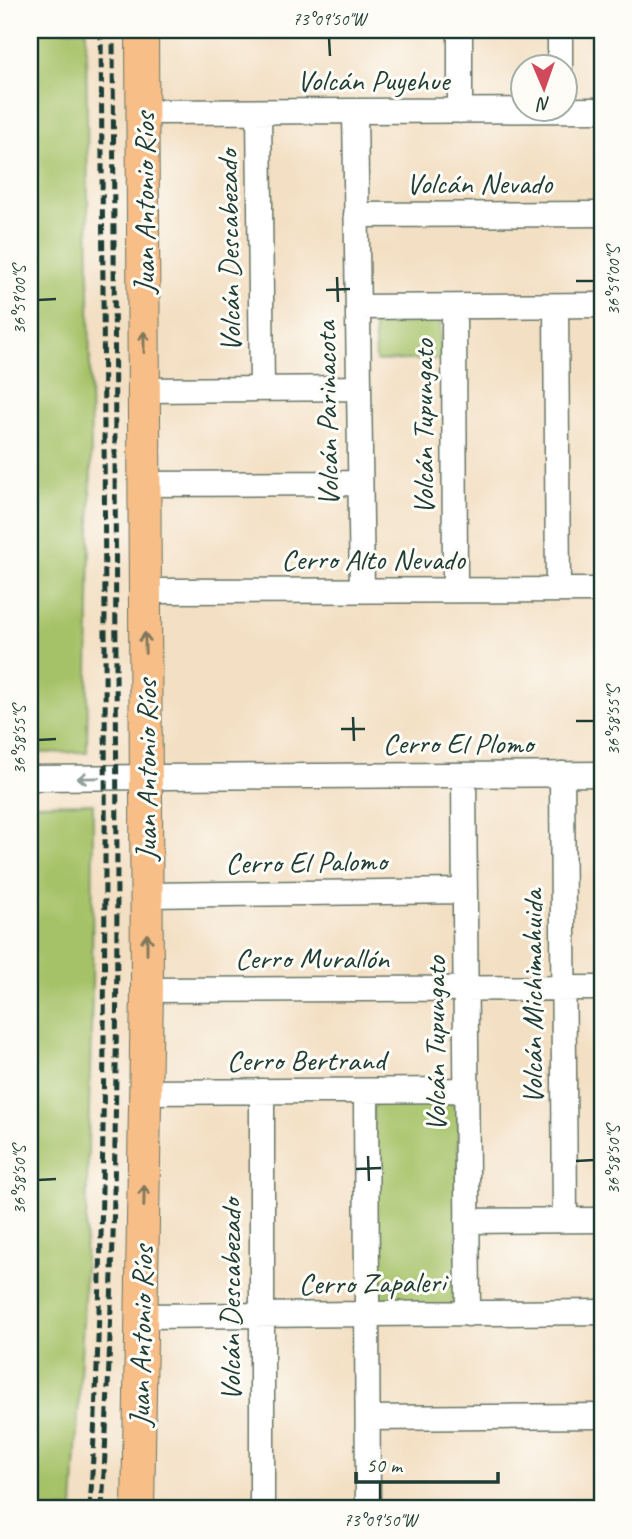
<svg xmlns="http://www.w3.org/2000/svg" width="632" height="1539" font-family="Caveat,sans-serif">
<style>
.green{fill:#a6c268;stroke:#62804e;stroke-width:2}
.lines{fill:none;stroke-linecap:round;stroke-linejoin:round}
.minor-casing{stroke:#697666;stroke-width:27}
.major-casing{stroke:#697666;stroke-width:34}
.minor{stroke:#fff;stroke-width:24}
.major{stroke:#f7be88;stroke-width:32}
.rail{stroke:#1f3d34;stroke-width:5;stroke-dasharray:10 5;stroke-linecap:butt}
.oneway{stroke:#80775a}
.oneway2{stroke:#8f9e9a}
.ticks{fill:none;stroke:#1f3d34;stroke-width:2.5}
.labels{text-anchor:middle;dominant-baseline:central;stroke-width:6;stroke-linejoin:round;paint-order:stroke}
.street-label{font-size:30px;fill:#1f3d34;stroke:#fdfcf7}
.neatline{fill:none;stroke:#1f3d34;stroke-width:2.5}
.ticks-label{font-size:18px;text-anchor:middle;fill:#1f3d34}
</style>
<rect width="100%" height="100%" fill="#fdfcf7"/>
<filter id="ink" filterUnits="userSpaceOnUse"><feTurbulence type="fractalNoise" baseFrequency=".0143" numOctaves="2"/><feDisplacementMap in="SourceGraphic" scale="14" xChannelSelector="R" yChannelSelector="G"/><feConvolveMatrix kernelMatrix="1 2 1 2 8 2 1 2 1" color-interpolation-filters="sRGB"/></filter>
<filter id="wash" filterUnits="userSpaceOnUse"><feTurbulence type="fractalNoise" baseFrequency=".00686" numOctaves="4" result="noise"/><feDisplacementMap in="SourceGraphic" scale="28" xChannelSelector="R" yChannelSelector="G"/><feGaussianBlur stdDeviation="1.57" result="paint"/><feColorMatrix in="noise" values="0 0 0 0 0 0 0 0 0 0 0 0 0 0 0 0 0 1.4 0 .05"/><feComposite in="paint" operator="in"/></filter>
<g filter="url(#wash)">
<rect width="100%" height="100%" fill="#f3dfc3"/>
<path class="green" d="M30,30H86L91,461L87,752L30,753Z
M440,320L441,359L376,361L374,323Z
M93,803L92,994L84,1301L73,1509H30V804Z
M381,1099H448L459,1109L456,1307L383,1308L375,1300L373,1107Z"/>
</g>
<g filter="url(#ink)">
<g class="lines">
<g class="minor-casing">
<path id="minor" d="M460,30V111
M560,30V66
M355,111L362,590
M143,112L602,110
M259,112L262,389
M356,215L602,214
M556,306L558,590
M358,307L602,305
M454,307L455,590
M144,390L359,388
M144,484L360,483
M145,591L602,590
M562,774L565,1220
M464,775L468,1314
M30,778L602,774
M147,895L465,891
M147,990L602,988
M262,1091V1509
M366,1091L368,1509
M146,1092L466,1090
M467,1221L602,1220
M142,1316L602,1312
M368,1418L602,1416"/>
</g>
<g class="major-casing">
<path id="major" d="M138,1509L147,990L142,30"/>
</g>
<use href="#minor" class="minor"/>
<use href="#major" class="major"/>
<path class="rail" d="M90,1509C103,1296 104,1083 105,870C106,590 103,310 101,30
M102,1509C118,1230 118,949 116,669C115,456 114,243 113,30"/>
</g>
<defs><path id="oneway-shaft" d="M-6 0H5M1.5-3L5.5 0L1.5 3" fill="none" stroke-width="1.6" stroke-linecap="round" stroke-linejoin="round" transform="scale(1.75)"/></defs>
<g class="oneway">
<use href="#oneway-shaft" transform="translate(144 342) rotate(-90)"/>
<use href="#oneway-shaft" transform="translate(145 643) rotate(-91)"/>
<use href="#oneway-shaft" transform="translate(147 944) rotate(-90)"/>
<use href="#oneway-shaft" transform="translate(144 1196) rotate(-89)"/>
</g>
<use class="oneway2" href="#oneway-shaft" transform="translate(88 778) rotate(179)"/>
</g>
<path class="ticks" d="M329,38L330,56M337,277L338,302M576,281H594M326,290L350,289M38,300L56,299M353,717L354,741M576,721H594M341,729H365M38,740L56,739M368,1156L369,1181M576,1161L594,1160M356,1169L381,1168M38,1180L56,1179M380,1483V1500"/>
<g class="labels">
<g class="street-label">
<text x="373" y="80">Volcán Puyehue</text>
<text x="479" y="183">Volcán Nevado</text>
<text transform="translate(144 203) rotate(-90)">Juan Antonio Ríos</text>
<text transform="translate(229 251) rotate(-91)">Volcán Descabezado</text>
<text transform="translate(327 414) rotate(-91)">Volcán Parinacota</text>
<text transform="translate(423 427) rotate(-90)">Volcán Tupungato</text>
<text x="373" y="559">Cerro Alto Nevado</text>
<text x="458" y="743">Cerro El Plomo</text>
<text transform="translate(146 770) rotate(-90)">Juan Antonio Ríos</text>
<text transform="translate(306 862) rotate(-1)">Cerro El Palomo</text>
<text x="312" y="958">Cerro Murallón</text>
<text transform="translate(532 997) rotate(-90)">Volcán Michimahuida</text>
<text transform="translate(435 1044) rotate(-90)">Volcán Tupungato</text>
<text x="306" y="1060">Cerro Bertrand</text>
<text transform="translate(372 1283) rotate(-1)">Cerro Zapaleri</text>
<text transform="translate(230 1300) rotate(-90)">Volcán Descabezado</text>
<text transform="translate(141 1336) rotate(-89)">Juan Antonio Ríos</text>
</g>
</g>
<rect width="632" height="1539" fill="none" stroke="#fdfcf7" stroke-width="77"/>
<g transform="translate(544 88) rotate(178)"><circle r="33" fill="#fdfcf7" stroke="#a4b0a9" stroke-width="2"/>
<path d="M0-5L12 26L0 18L-12 26Z" fill="#d1495b"/>
<text y="-10" font-size="19" font-weight="bold" text-anchor="middle" fill="#1f3d34">N</text>
</g>
<path d="M356 1472v10h142v-10" fill="none" stroke="#1f3d34" stroke-width="3.5"/>
<text x="366" y="1472" font-size="21" fill="#1f3d34" stroke="#fdfcf7" stroke-width="5" paint-order="stroke">50 m</text>
<rect x="38" y="38" width="556" height="1462" class="neatline"/>
<g class="ticks-label">
<text x="329" y="25">73°09'50"W</text>
<text transform="translate(613 281) rotate(-90)" y="6">36°59'00"S</text>
<text transform="translate(19 300) rotate(-90)" y="6">36°59'00"S</text>
<text transform="translate(613 721) rotate(-90)" y="6">36°58'55"S</text>
<text transform="translate(19 740) rotate(-90)" y="6">36°58'55"S</text>
<text transform="translate(613 1160) rotate(-90)" y="6">36°58'50"S</text>
<text transform="translate(19 1180) rotate(-90)" y="6">36°58'50"S</text>
<text x="380" y="1526">73°09'50"W</text>
</g>
</svg>
